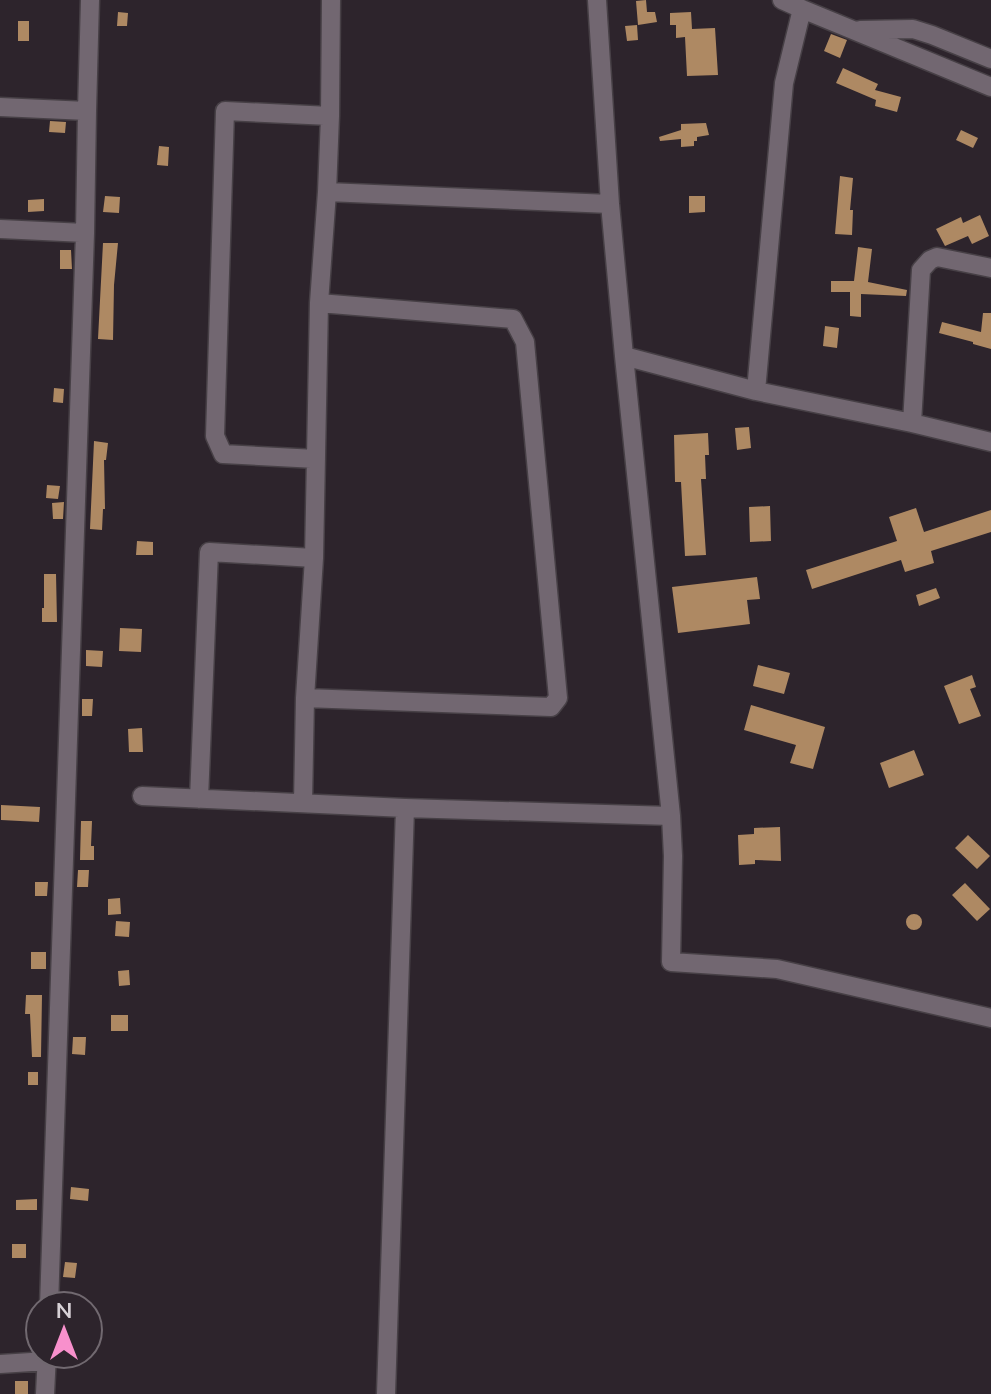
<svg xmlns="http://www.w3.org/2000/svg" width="991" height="1394" font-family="Mulish,sans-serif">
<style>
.building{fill:#ae8963}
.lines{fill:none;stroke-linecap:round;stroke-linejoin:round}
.minor-casing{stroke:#474046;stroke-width:21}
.minor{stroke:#726771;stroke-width:18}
</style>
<rect width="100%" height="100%" fill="#2d242c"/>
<path class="building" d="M646,0L647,12H655L657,22L638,25L636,1Z
M118,12L128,13L127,26H117Z
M691,12L692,29L715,28L718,75L687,76L685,37L676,38V25H670V13Z
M18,21H29V41H18Z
M637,25L638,40L627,41L625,26Z
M831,34L847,40L840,58L824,51Z
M843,68L878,84L875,90L901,97L897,112L875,106L876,100L836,83Z
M50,121L66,122L65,133L49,132Z
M706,123L709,135L697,137V141H694V146L681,147V139L660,141L659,137L681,130V124Z
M961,130L978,138L973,148L956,140Z
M159,146L169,147L168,166L157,165Z
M840,176L853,178L850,210H853L852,235L835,234Z
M105,196L120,197L119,213L103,212Z
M689,196H705V212L689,213Z
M44,199V211L28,212V200Z
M980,215L989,236L972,244L968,236L945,246L936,229L961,217L963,223Z
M103,243H118L114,285L113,340L98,339Z
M858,247L872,249L868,282L907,290L906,296L861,294V317L850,316V292H831V281H854Z
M60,250H71L72,269H60Z
M983,313H991V349L973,344V342L939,333L942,322L981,332Z
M825,326L839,328L837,348L823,346Z
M54,388L64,389L63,403L53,402Z
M749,427L751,448L737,450L735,428Z
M708,433L709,455H705L706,479H701L706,555L685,556L681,482H675L674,435Z
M94,441L108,443L106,460H104L105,509H103L102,530L90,529Z
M47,485L60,486L58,499L46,498Z
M64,502L63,519H53L52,503Z
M770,506L771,541L750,542L749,507Z
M916,508L924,532L991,510V532L931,551L934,563L905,572L901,560L812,589L806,570L897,541L889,517Z
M137,541L153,542V555H136Z
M44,574H56L57,622H42V608H44Z
M757,577L760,599L747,600L750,624L678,633L672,587Z
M936,588L940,598L919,606L916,595Z
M120,628L142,629L141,652L119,651Z
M86,650L103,651L102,667L86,666Z
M758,665L790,673L784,694L753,686Z
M972,675L976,687L970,689L981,716L959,724L944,686Z
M82,699H93L92,716H82Z
M751,705L825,727L813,769L790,763L796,745L744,730Z
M142,728L143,752H129L128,729Z
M914,750L924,775L889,788L880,763Z
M1,805L40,807L39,822L1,820Z
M81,821H92L91,846H94V860H80Z
M780,827L781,861L755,860V864L739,865L738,835L754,834V828Z
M968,835L990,856L977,869L955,848Z
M78,870H89L88,887H77Z
M35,882H48L47,896H35Z
M965,883L990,909L977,921L952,895Z
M120,898L121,914L108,915V899Z
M906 922a8 8 0 1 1 16 0a8 8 0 1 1-16 0Z
M116,921L130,922L129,937L115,936Z
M31,952H46V969H31Z
M129,970L130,985L119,986L118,971Z
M26,995H42L41,1057H32L30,1014H25Z
M111,1015H128V1031H111Z
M73,1037H86L85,1055L72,1054Z
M28,1072H38V1085H28Z
M71,1187L89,1189L88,1201L70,1199Z
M37,1199V1210H16V1200Z
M12,1244H26V1258H12Z
M65,1262L77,1263L75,1278L63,1277Z
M15,1381H28V1394H15Z"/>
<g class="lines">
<g class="minor-casing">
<path id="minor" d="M597,0L610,204L624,356L756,391L912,423L991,442
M782,0L802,9
M860,30L913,29L932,35L991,59
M0,107L87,111L85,233L49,1306
M87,111L90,0
M327,192L610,204
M0,229L85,233
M624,356L671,816L673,856L671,962L777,969L991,1018
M756,391L784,83L802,9L991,87
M912,423L921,270L930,260L937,257L991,268
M316,459L223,454L215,436L225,111L330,116
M305,698L551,707L558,698L525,342L513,319L319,303
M142,796L405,808L671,816
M199,799L209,552L314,558
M303,803L305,698L314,558L319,303L327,192L330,116L331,0
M0,1364L47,1361
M45,1394L47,1354
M386,1394L405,808"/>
</g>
<use href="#minor" class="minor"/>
</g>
<g transform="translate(64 1330)"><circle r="38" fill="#2d242c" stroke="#716970" stroke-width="2"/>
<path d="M0-6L14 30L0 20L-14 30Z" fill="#f890cc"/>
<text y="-12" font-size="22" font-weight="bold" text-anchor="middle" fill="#d7d1d6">N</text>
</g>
</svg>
